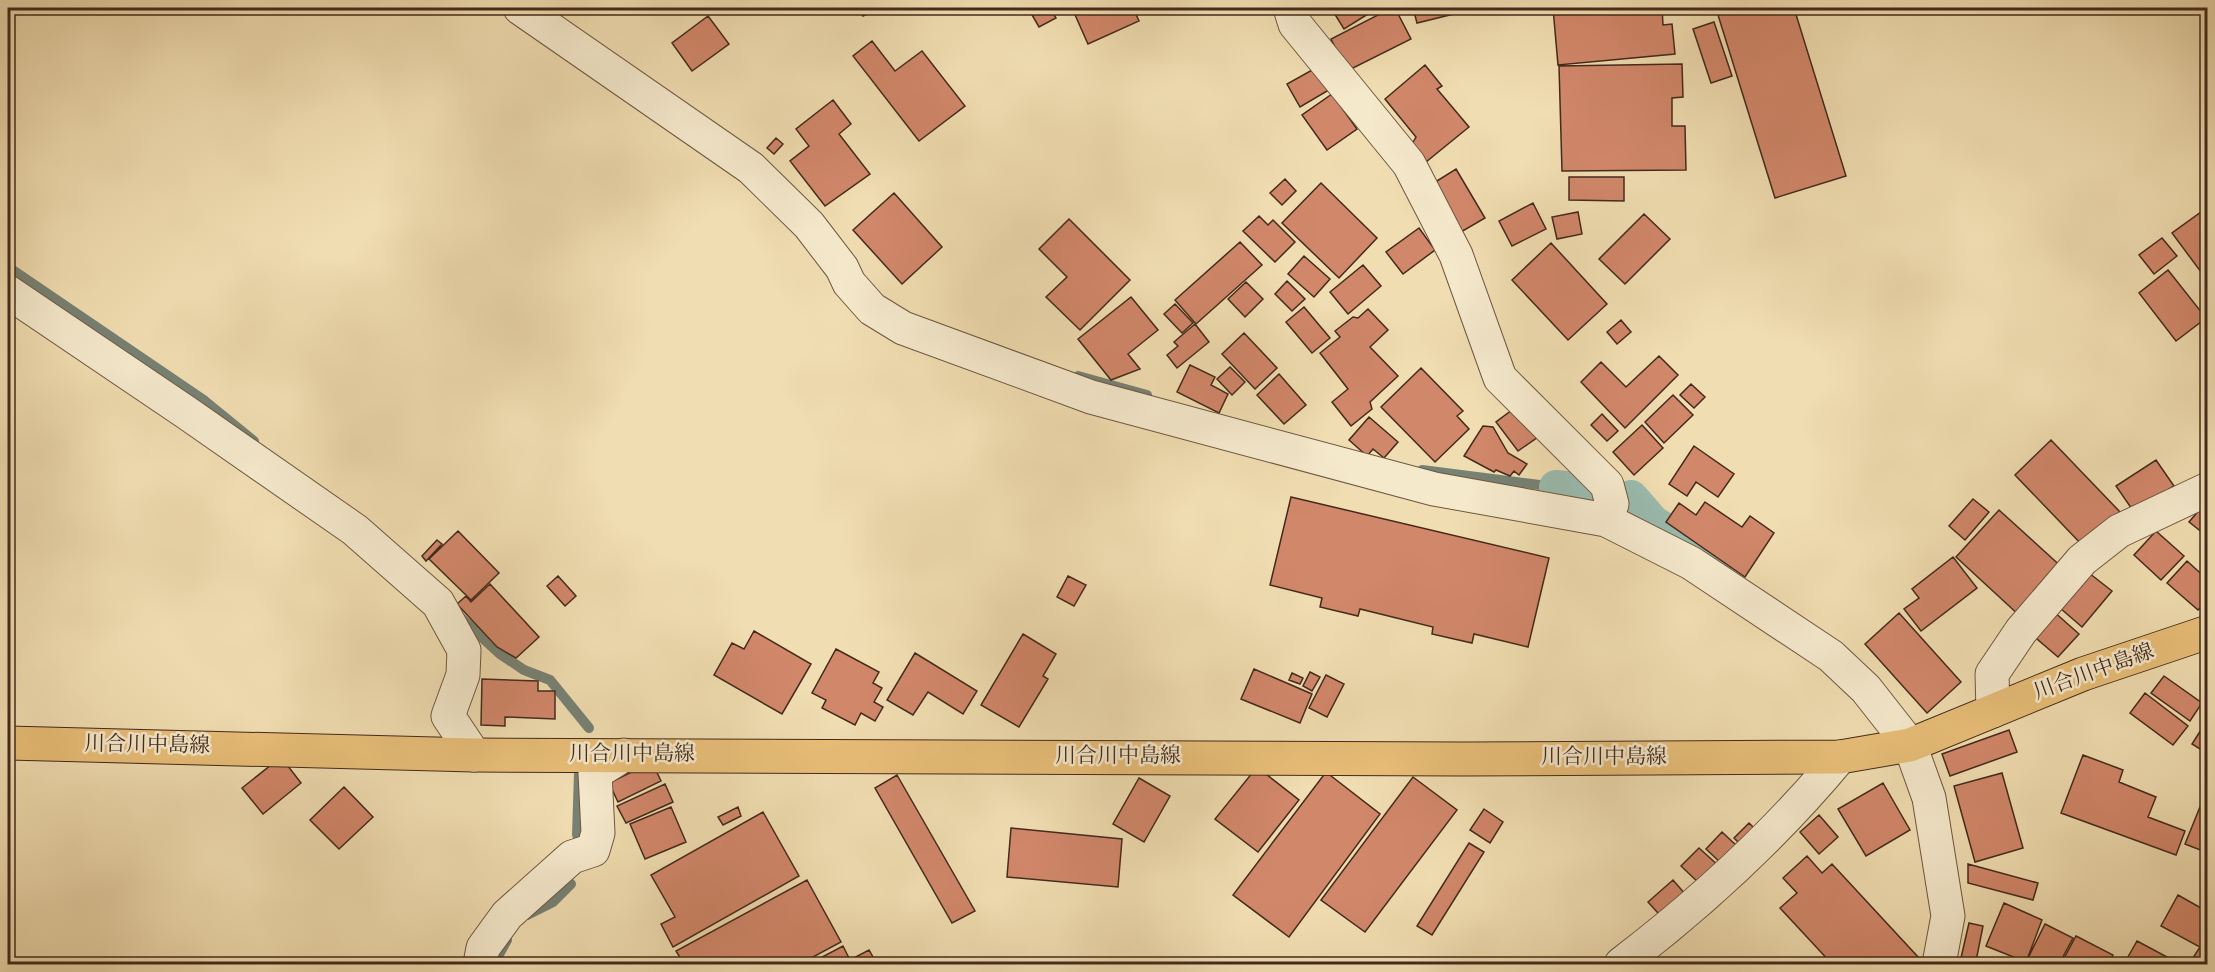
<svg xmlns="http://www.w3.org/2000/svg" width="2215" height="972" font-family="'Sorts Mill Goudy','Noto Serif JP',serif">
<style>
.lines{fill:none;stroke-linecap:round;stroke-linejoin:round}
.stream{stroke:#778174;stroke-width:10}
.canal{stroke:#9abbaf;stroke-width:34}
.building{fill:#d1876a;stroke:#432a1c;stroke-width:1.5}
.minor-casing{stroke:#6e5741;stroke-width:35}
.major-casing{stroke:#432a1c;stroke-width:35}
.minor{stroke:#f5e9cc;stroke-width:33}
.major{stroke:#e8be78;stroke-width:33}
.labels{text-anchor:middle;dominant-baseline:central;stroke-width:5;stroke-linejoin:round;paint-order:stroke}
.street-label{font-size:21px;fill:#432a1c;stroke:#f5e9cc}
</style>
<rect width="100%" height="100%" fill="#f0ddb1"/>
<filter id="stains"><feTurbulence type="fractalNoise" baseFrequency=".00333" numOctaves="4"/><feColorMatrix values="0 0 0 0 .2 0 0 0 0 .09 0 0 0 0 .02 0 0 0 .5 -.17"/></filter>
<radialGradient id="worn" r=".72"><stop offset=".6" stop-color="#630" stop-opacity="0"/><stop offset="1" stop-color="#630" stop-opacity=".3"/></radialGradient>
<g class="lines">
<path class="stream" d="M8,267L205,401L254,441
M1078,376L1147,395
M1422,470L1556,487
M460,617L500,654L524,670L550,680L589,728
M577,835L579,773
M527,915L553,902L571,884
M497,964V958L507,940"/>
<path class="canal" d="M1556,487L1586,490
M1631,497L1653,522L1716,563"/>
</g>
<path class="building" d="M859,8H882L863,16Z
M1028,8H1050L1056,18L1039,27Z
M1072,8H1133L1139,21L1088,44Z
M1331,8H1375L1376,9L1344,29Z
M1377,8H1395L1411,39L1347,71L1331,39L1380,14Z
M1413,8H1473L1474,9L1417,23Z
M1553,8H1662L1663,25L1672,24L1675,54L1558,65Z
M1734,8H1794L1846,176L1775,198L1718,15L1735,10Z
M708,16L729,44L692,71L672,43Z
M1714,22L1732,76L1711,83L1693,29Z
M872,41L895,71L922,51L965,106L919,141L853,56Z
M1682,64L1683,97L1672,98V126H1685L1686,170L1562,171L1559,66Z
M1321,65L1334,87L1300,107L1287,84Z
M1425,65L1442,86L1437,89L1469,127L1426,162L1412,144L1416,137L1385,99Z
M1332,94L1357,129L1327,150L1302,115Z
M833,100L851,124L839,134L870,174L825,206L790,161L809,146L796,129Z
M776,138L783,144L774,154L767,148Z
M1456,169L1485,218L1461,232L1432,184Z
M1569,177H1624V201L1569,200Z
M1285,179L1296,191L1282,205L1270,193Z
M1321,183L1377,238L1339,278L1282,223Z
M894,193L942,247L902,284L853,230Z
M1533,203L1546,229L1512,246L1499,221Z
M2208,207V267L2201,272L2172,233Z
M1578,212L1582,234L1557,239L1552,217Z
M1644,214L1670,239L1625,284L1599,259Z
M1259,216L1268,225L1273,220L1295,242L1275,262L1243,231Z
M1069,219L1130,280L1080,330L1046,297L1067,277L1039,249Z
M1419,228L1435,250L1403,274L1386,252Z
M2162,238L2177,256L2154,274L2139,255Z
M1240,242L1262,265L1196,324L1175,300Z
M1551,243L1607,304L1568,340L1512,280Z
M1304,256L1330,279L1314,297L1288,274Z
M1363,265L1381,286L1348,314L1330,292Z
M2168,270L2206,318L2176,341L2139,293Z
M1287,281L1305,299L1292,311L1275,294Z
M1246,282L1263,299L1245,317L1228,299Z
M1131,297L1158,330L1128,354L1140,369L1111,380L1078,339Z
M1175,304L1193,323L1182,333L1164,314Z
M1304,307L1330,338L1312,353L1286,322Z
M1368,309L1388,330L1370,347L1398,376L1370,402L1372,409L1351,426L1332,402L1348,389L1320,353L1340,337L1335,331L1353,317L1358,318Z
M1621,320L1631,332L1617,344L1607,332Z
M1195,324L1209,342L1177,368L1167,355L1178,346L1174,342Z
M1244,333L1277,368L1255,389L1222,354Z
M1659,356L1678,375L1625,428L1581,382L1601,362L1626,387Z
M1190,365L1215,377L1211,385L1228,394L1219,413L1177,392Z
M1230,367L1245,382L1232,395L1217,379Z
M1421,368L1463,411L1457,416L1469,429L1435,462L1381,407Z
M1279,374L1306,405L1284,424L1257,395Z
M1691,384L1705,397L1694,408L1680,395Z
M1673,395L1693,415L1664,443L1645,422Z
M1516,407L1538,437L1518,451L1496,422Z
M1602,414L1618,431L1607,441L1591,425Z
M1369,417L1398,442L1384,458L1373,449L1367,456L1349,440Z
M1642,425L1663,448L1634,475L1613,452Z
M1483,426L1493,427L1508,453L1527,464L1519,475L1514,471L1510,476L1496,470L1494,472L1464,456Z
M2051,440L2121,513L2085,548L2015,475Z
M1694,446L1734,474L1718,497L1696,482L1687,496L1669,484Z
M2156,460L2174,486L2134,512L2116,486Z
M1291,497L1549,558L1528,647L1474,634L1472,643L1432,634L1433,627L1360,609L1358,616L1320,607L1322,598L1270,585Z
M1973,499L1989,512L1965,540L1949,526Z
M2208,500V537L2189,522Z
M1705,502L1742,527L1750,516L1774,533L1745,577L1666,522L1679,503L1696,515Z
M1999,510L2065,570L2021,617L1956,557Z
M458,531L499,573L471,600L429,559Z
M2156,531L2184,556L2161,580L2134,555Z
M437,540L442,544L426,561L422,556Z
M1953,557L1977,588L1921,631L1904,609L1919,598L1912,589Z
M2187,561L2208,580V600L2198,610L2167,583Z
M2089,573L2112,591L2082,627L2060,608Z
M558,576L576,596L565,606L547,586Z
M1068,576L1086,585L1074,606L1057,597Z
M490,584L539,637L516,658L497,647L457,604L466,596L471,602Z
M2052,610L2079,634L2058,657L2031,634Z
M1899,613L1961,682L1927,713L1865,644Z
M754,631L811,664L782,714L714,675L732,643L744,649Z
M1023,634L1056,654L1043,676L1048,679L1019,727L981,705Z
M836,649L879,672L873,683L882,688L874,702L883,707L875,721L861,713L855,725L822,708L826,700L812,693Z
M915,653L977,691L963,714L928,692L913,715L887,700Z
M1254,669L1312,694L1300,723L1241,699Z
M1310,672L1320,677L1312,691L1303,686Z
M1292,673L1303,678L1300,684L1289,680Z
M1326,675L1344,684L1327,717L1309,708Z
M2164,676L2202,703L2190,721L2151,693Z
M482,679L538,681V691H555V719L505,717V726L481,725Z
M2145,693L2188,726L2173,745L2130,713Z
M2206,722L2208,723V754L2192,744Z
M2009,730L2017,752L1950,776L1942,754Z
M2083,755L2123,770L2119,782L2156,797L2148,817L2185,831L2176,855L2061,813Z
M281,757L301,783L263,814L242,788Z
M652,762L661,781L618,802L609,783Z
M1257,767L1299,800L1258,852L1215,819Z
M1326,772L1380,814L1289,937L1233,895Z
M2002,773L2023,848L1975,862L1954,786Z
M897,775L975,911L952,923L875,788Z
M1413,777L1457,810L1365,932L1321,900Z
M1139,778L1170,796L1144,842L1113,824Z
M1883,783L1910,830L1866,856L1838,809Z
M665,784L673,802L626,823L617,806Z
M344,787L373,817L339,849L310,820Z
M2208,787V853L2185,844Z
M671,807L686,842L645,859L630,824Z
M738,807L741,816L723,825L718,817Z
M1484,809L1503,822L1490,843L1470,830Z
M763,812L799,876L673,947L661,924L675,917L651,875Z
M1819,815L1838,837L1819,854L1800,832Z
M1749,823L1757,831L1742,846L1734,838Z
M1011,828L1122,839L1118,887L1007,877Z
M1722,832L1738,847L1722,864L1706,849Z
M1469,843L1484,852L1432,935L1417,926Z
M1699,848L1720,867L1702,886L1681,866Z
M1807,856L1822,873L1832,864L1919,958L1912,964H1832L1780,908L1797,893L1783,878Z
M1968,864L2038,883L2033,900L1968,883Z
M807,880L841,942L800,964H684L676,951Z
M1673,880L1692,902L1667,923L1648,902Z
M2178,895L2208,912V964H2197L2191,961L2200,947L2161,926Z
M2004,903L2042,920L2026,962L1986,946Z
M1969,923L1983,926L1976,961L1961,958Z
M2045,924L2073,938L2059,964H2031L2026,962Z
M2076,936L2113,955L2108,964H2061Z
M2137,941L2180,964H2124Z
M843,946L850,960L869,950L877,964H809Z
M675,959L678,964H664Z"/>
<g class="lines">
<g class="minor-casing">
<path id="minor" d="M520,8L751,168L809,225L842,268L849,283L872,309L903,328L1091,397L1434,489L1606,520L1691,563L1831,656L1866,689L1910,745L1929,798L1948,916L1939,964
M1290,8L1295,24L1409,164L1456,255L1500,378L1607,485L1612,504L1606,520
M8,292L187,413L355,530L438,603L464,650L463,675L448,716L474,755
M1993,711L1992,674L2021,631L2082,560L2119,531L2208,489
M480,964L483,948L507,915L572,857L593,850L598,833L595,773L624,755
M1621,964C1701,903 1776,834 1840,757"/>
</g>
<g class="major-casing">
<path id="major" d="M8,743L474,755L1463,759L1840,757L1910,745L2083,674L2208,632"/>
</g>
<use href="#minor" class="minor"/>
<use href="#major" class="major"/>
</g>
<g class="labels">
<g class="street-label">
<text transform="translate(2094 673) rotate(-20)">川合川中島線</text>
<text transform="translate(147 746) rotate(1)">川合川中島線</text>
<text x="632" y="755">川合川中島線</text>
<text x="1118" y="757">川合川中島線</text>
<text x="1604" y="758">川合川中島線</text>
</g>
</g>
<rect width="2215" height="972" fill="none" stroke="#f0ddb1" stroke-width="30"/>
<rect x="9" y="9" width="2197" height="954" fill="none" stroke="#432a1c" stroke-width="3"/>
<rect x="15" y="15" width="2185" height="942" fill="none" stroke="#432a1c" stroke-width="1.5"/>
<rect width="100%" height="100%" filter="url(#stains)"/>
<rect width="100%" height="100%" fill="url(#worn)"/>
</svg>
